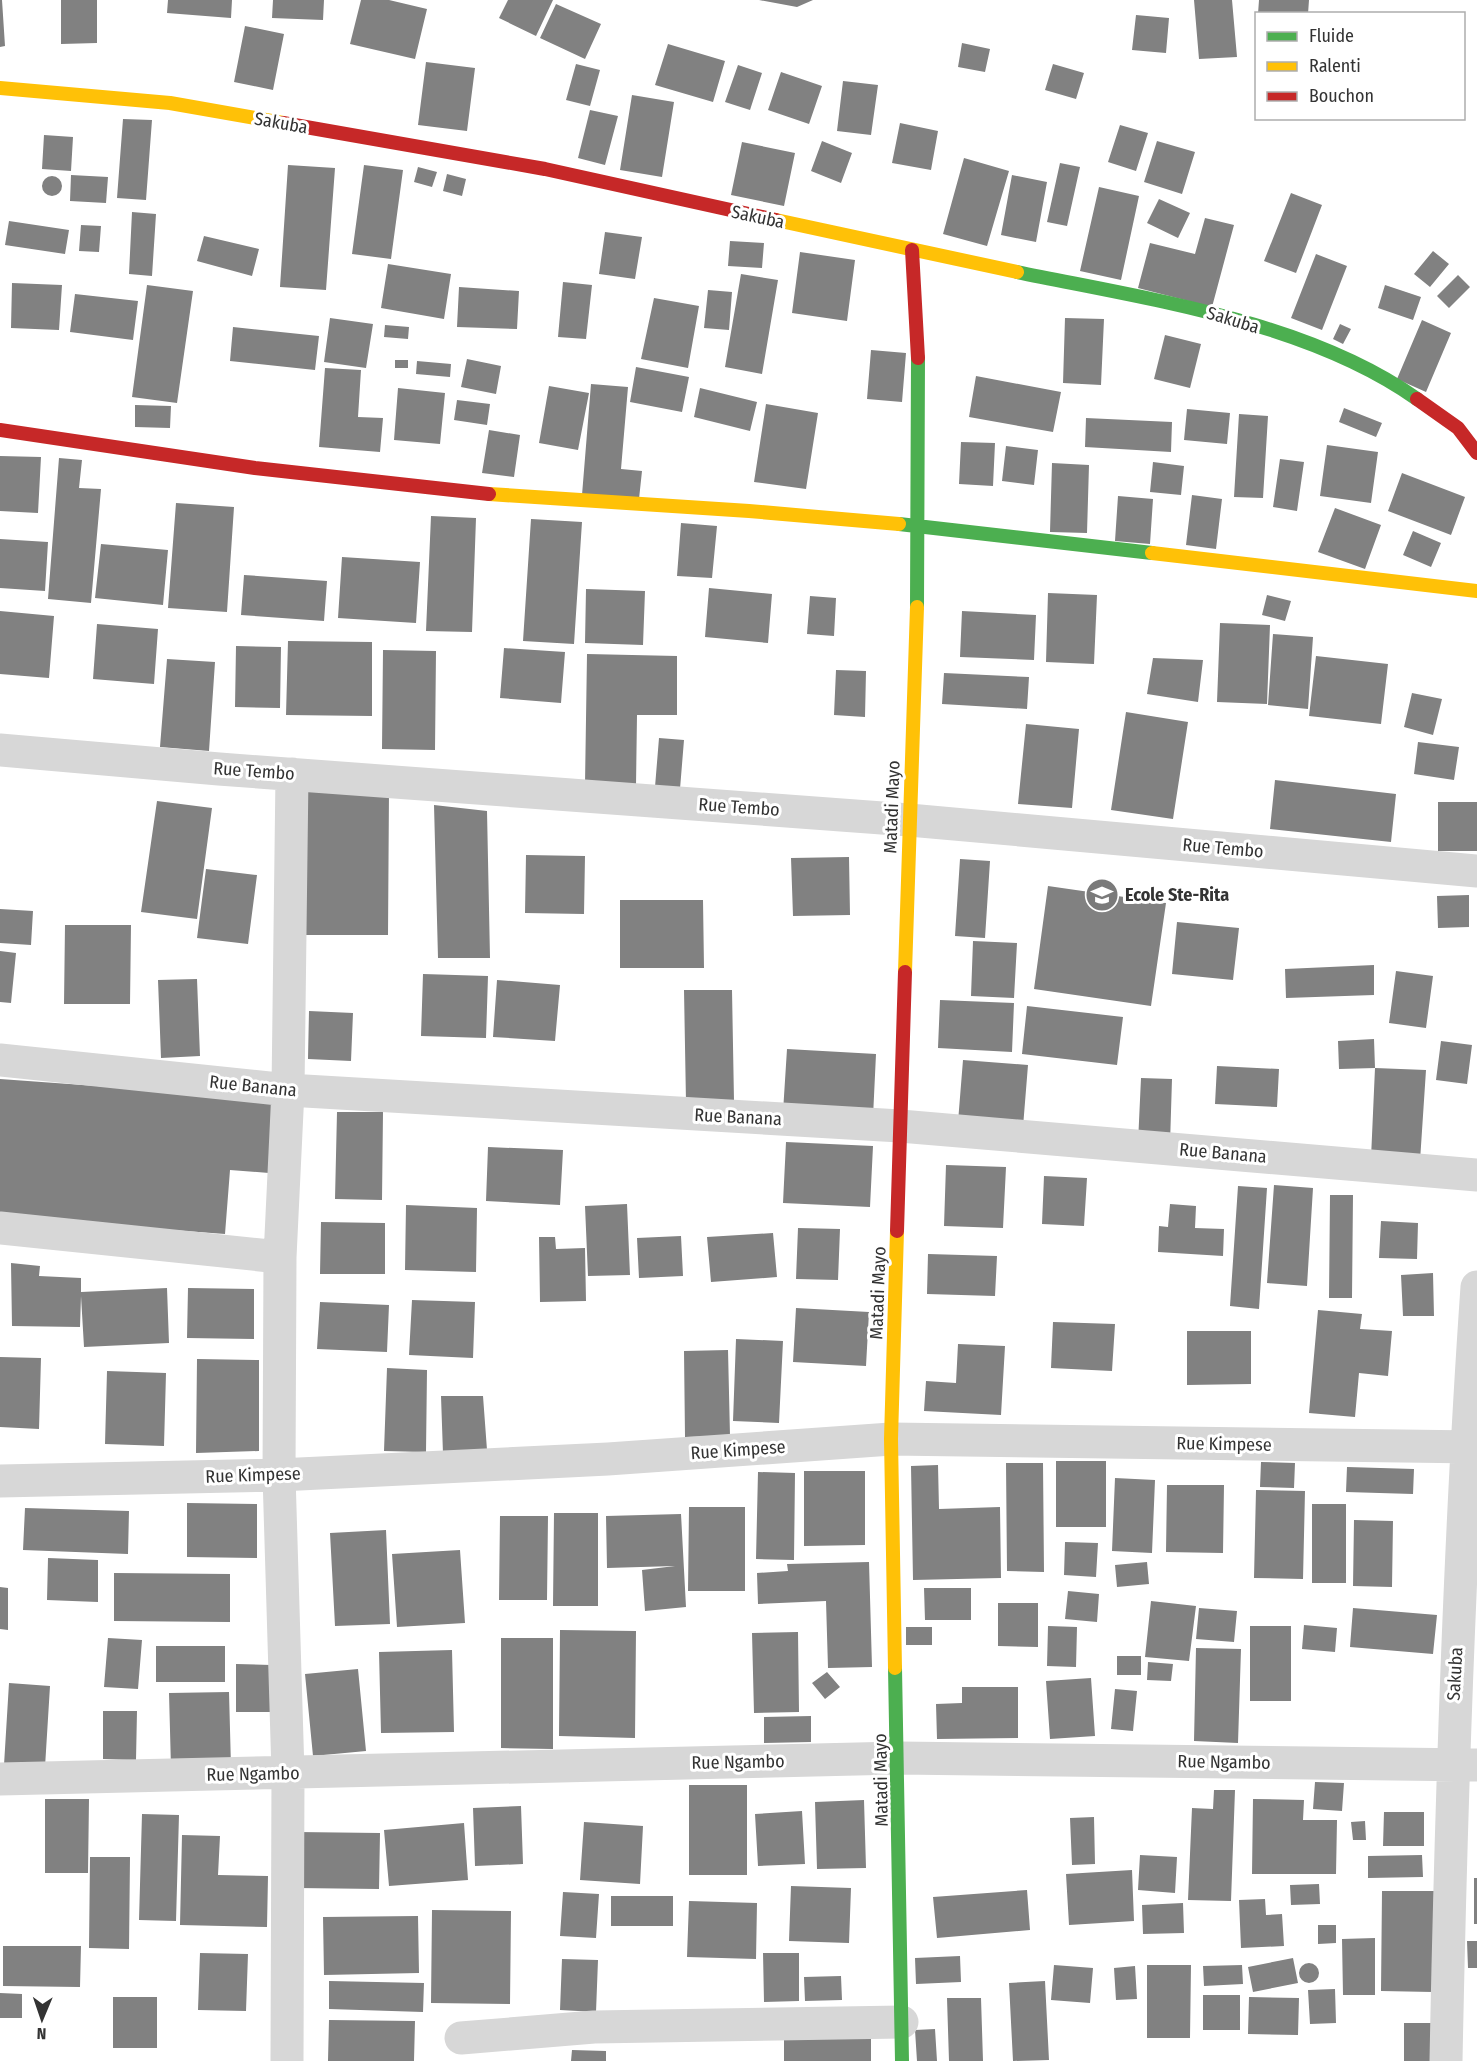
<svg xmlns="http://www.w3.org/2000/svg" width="1477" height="2061" font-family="'Fira Sans Condensed',sans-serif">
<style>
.building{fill:#818181}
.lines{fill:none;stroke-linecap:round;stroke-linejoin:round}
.street{stroke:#d7d7d7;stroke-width:33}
.fast{stroke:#4caf50;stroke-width:14}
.slow{stroke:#ffc107;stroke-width:14}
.jam{stroke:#c62828;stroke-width:14}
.labels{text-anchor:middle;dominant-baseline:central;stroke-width:6;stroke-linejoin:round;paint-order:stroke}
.street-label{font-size:18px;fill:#333;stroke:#fff}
.poi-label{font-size:18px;font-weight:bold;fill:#333;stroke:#fff;text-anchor:start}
</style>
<rect width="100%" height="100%" fill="#fff"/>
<path class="building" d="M0,0H2L5,46L0,47Z
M61,0H97V43L61,44Z
M168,0H232L231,18L167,13Z
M273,0H324L323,20L272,18Z
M361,0H389L427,9L415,59L350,44Z
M508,0H553L536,36L499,18Z
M759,0H813L797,7Z
M1194,0H1232L1237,57L1199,59Z
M1259,0H1309L1308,14H1258Z
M556,4L601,24L585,59L540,38Z
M1136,15L1169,18L1166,53L1132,50Z
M245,26L284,34L273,90L234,82Z
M962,43L990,49L985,72L958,67Z
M668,44L725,61L713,102L655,85Z
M426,62L475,68L467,131L418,125Z
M576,64L600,70L590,106L566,100Z
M1053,64L1084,73L1076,99L1045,90Z
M738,65L762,73L750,110L725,102Z
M781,72L822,86L809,124L768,110Z
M843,81L878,85L871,135L837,131Z
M632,95L674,102L662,177L620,170Z
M590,110L618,116L605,165L578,158Z
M123,119L152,120L146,200L117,198Z
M900,123L938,131L931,170L892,163Z
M1120,125L1148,133L1136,171L1108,162Z
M44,135L73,137L71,171L42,169Z
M822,141L852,153L841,183L811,171Z
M1157,141L1195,152L1182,194L1144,182Z
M742,142L795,153L784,206L731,195Z
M964,158L1009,171L987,246L943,234Z
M1060,163L1080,167L1067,226L1047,222Z
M288,165L335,168L326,290L280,287Z
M364,165L403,170L391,259L352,254Z
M418,167L437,172L432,187L414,182Z
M447,174L466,179L462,196L443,191Z
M71,175L108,177L106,203L70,201Z
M1012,175L1047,182L1036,242L1001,235Z
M42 186a10 10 0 1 1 20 0a10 10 0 1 1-20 0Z
M1099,187L1139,196L1121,280L1080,271Z
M1291,193L1322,205L1296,273L1264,261Z
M1159,199L1190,213L1178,238L1147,223Z
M132,212L156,214L152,276L129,274Z
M1205,218L1234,225L1212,307L1138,288L1150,243L1195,254Z
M9,221L69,230L65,254L5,245Z
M81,225L101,226L99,252L79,251Z
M605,232L642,237L635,279L599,274Z
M204,236L259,249L252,276L197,261Z
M730,241L764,243L762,268L728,266Z
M1433,251L1449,264L1430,287L1414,274Z
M800,252L855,260L847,321L792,313Z
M1316,254L1347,266L1322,330L1291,318Z
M388,264L451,274L444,319L381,308Z
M741,274L778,280L762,374L725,367Z
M1458,275L1470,287L1449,308L1437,296Z
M563,282L592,285L586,339L558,337Z
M12,283L62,285L59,330L11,328Z
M147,285L193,291L177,403L132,397Z
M1385,285L1421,297L1413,320L1378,308Z
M459,287L519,291L517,329L457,327Z
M708,290L732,292L729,330L704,328Z
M75,294L138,301L133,340L70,332Z
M654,298L699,306L688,368L641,359Z
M330,318L373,324L366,368L324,362Z
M1065,318L1104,319L1101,385L1063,383Z
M1422,320L1451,333L1426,392L1397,379Z
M1340,324L1351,329L1343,344L1333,339Z
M385,325L409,327L408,339L384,337Z
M233,327L319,336L315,370L230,361Z
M1165,335L1201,344L1190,388L1154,379Z
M871,350L906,353L902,402L867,399Z
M467,359L501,366L496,394L461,387Z
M395,360H408V368H395Z
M417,361L451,364L450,377L416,374Z
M636,367L689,377L682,412L630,402Z
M325,368L361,370L358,417L383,418L380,452L319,447Z
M976,376L1061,392L1053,432L969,417Z
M591,384L628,387L621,469L642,471L639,499L582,495Z
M549,386L589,393L578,450L539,443Z
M398,388L445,393L440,444L394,440Z
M700,388L757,402L750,431L694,417Z
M457,400L490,404L487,425L454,420Z
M766,404L818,413L806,489L754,482Z
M135,405L171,406L170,428L135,427Z
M1344,408L1382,423L1376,437L1339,422Z
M1187,409L1230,413L1227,444L1184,440Z
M1239,414L1268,416L1263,498L1234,497Z
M1086,418L1172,422L1171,452L1085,447Z
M489,430L520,435L514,477L482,473Z
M961,442L995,443L993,486L959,484Z
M1327,445L1378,452L1371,503L1320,496Z
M1006,446L1038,450L1034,485L1002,481Z
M0,456L41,457L38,513L0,511Z
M59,458L82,460L79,488L101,489L91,603L48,599Z
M1280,459L1304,462L1297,511L1273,507Z
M1153,462L1184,466L1181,495L1150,492Z
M1052,463L1089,465L1087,533L1050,532Z
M1402,473L1465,497L1451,535L1388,511Z
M1192,495L1222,499L1216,549L1186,545Z
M1118,496L1153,499L1150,544L1115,541Z
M176,503L234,507L227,612L168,608Z
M1335,508L1381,525L1365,569L1318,552Z
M431,516L476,518L472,632L426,631Z
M531,519L582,522L574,644L523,641Z
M681,523L717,526L712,578L677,576Z
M1413,531L1441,543L1431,567L1403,555Z
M0,539L48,542L45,591L0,588Z
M101,544L168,550L163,605L95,598Z
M342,557L420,562L416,623L338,618Z
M244,575L327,581L324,621L241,615Z
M709,588L772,594L768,643L705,637Z
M586,589L645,591L643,645L585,643Z
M1048,593L1097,595L1094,664L1046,662Z
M1267,595L1291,601L1285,621L1262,615Z
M810,596L836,598L834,636L807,634Z
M0,611L54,616L49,678L0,674Z
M962,611L1036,615L1034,660L960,657Z
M1220,623L1270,625L1267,704L1217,702Z
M97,624L158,629L154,684L93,679Z
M1273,634L1313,637L1308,709L1268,705Z
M288,641L372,642V716L286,715Z
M236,646L281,647L280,708L235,707Z
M504,648L565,652L561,703L500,698Z
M383,650L436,651L435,750L382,749Z
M587,654L677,656V715H637L636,786L585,785Z
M1316,656L1388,664L1381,724L1309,716Z
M1153,658L1203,660L1198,702L1147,694Z
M167,659L215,662L209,751L160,747Z
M836,670L866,671L865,717L834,715Z
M944,673L1029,677L1027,709L942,704Z
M1412,693L1442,699L1433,735L1404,727Z
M1126,712L1188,722L1173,819L1111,810Z
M1026,724L1079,729L1072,808L1018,804Z
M659,738L684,740L680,789L655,787Z
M1418,742L1459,747L1454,780L1414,774Z
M1275,780L1396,794L1391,842L1270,829Z
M306,789L389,790L388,935H305Z
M157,801L212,808L197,919L141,912Z
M1438,802H1477V851H1438Z
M434,805L487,811L490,958H438Z
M526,855L585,856L584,914L525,913Z
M849,857L850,915L793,916L791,858Z
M960,859L990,861L985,938L955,936Z
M206,869L257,875L248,944L197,938Z
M1048,886L1166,903L1151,1006L1034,989Z
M1469,895V927L1438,928L1437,896Z
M620,900H703L704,968H620Z
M0,909L33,911L31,945L0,943Z
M1177,922L1239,928L1233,980L1172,974Z
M65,925H131L130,1004H64Z
M973,941L1017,943L1014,998L971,996Z
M0,951L16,953L11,1003L0,1002Z
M1374,965V995L1286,998L1285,969Z
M1396,971L1433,976L1426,1028L1389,1023Z
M423,974L488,976L486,1038L421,1036Z
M197,979L200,1056L161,1058L158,980Z
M497,980L560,985L555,1041L493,1037Z
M684,990H732L734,1101L686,1102Z
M940,1000L1014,1003L1012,1052L938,1048Z
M1027,1006L1123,1017L1117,1065L1022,1054Z
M309,1011L353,1013L351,1061L308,1059Z
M1374,1039L1375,1068L1426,1070L1420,1161L1371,1158L1375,1068L1339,1069L1338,1041Z
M1441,1041L1472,1045L1467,1084L1436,1080Z
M787,1049L876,1054L873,1117L783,1112Z
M963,1060L1028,1065L1023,1127L958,1122Z
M1217,1066L1279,1069L1277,1107L1215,1104Z
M1141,1078L1172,1079L1170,1144L1138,1143Z
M0,1079L275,1099L269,1173L230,1170L225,1234L0,1217Z
M337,1112H383L382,1200L335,1199Z
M786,1142L873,1146L870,1207L783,1203Z
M488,1147L563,1150L560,1205L486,1201Z
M946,1165L1006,1167L1003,1228L944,1226Z
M1044,1176L1087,1178L1084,1226L1042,1224Z
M1274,1185L1313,1188L1307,1286L1267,1283Z
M1238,1186L1267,1188L1259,1309L1230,1306Z
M1330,1195H1353L1352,1298H1329Z
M627,1204L630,1275L588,1276L585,1206Z
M1170,1204L1196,1206L1195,1228L1224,1229L1223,1256L1158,1252L1159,1226L1168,1227Z
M406,1205L477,1208L476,1272L405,1270Z
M1381,1221L1418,1223L1417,1259L1379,1258Z
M321,1222L385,1223V1274H320Z
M798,1228L840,1229L838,1280L796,1279Z
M773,1233L777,1277L711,1282L707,1237Z
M681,1236L683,1276L639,1278L637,1238Z
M539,1237H555L556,1249L585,1248L586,1301L540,1302Z
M928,1254L997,1256L995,1296L927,1294Z
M11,1263L40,1266L39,1276L81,1278V1292L167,1288L169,1343L84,1347L81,1296L80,1327L12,1326Z
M1433,1273L1434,1316H1403L1401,1275Z
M188,1288L254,1289V1339L187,1338Z
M412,1300L475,1302L473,1358L409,1355Z
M320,1302L389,1305L387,1352L317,1349Z
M796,1308L869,1312L866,1366L793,1362Z
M1318,1310L1362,1314L1360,1329L1392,1331L1388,1376L1359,1373L1355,1417L1309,1413Z
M1053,1322L1115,1324L1112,1371L1051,1368Z
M1187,1331H1251V1384L1187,1385Z
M736,1339L783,1341L779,1423L733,1421Z
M958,1344L1005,1346L1001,1415L924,1411L926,1381L956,1383Z
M728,1350L730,1436L685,1437L684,1351Z
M0,1357L41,1358L39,1429L0,1427Z
M197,1359L259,1360V1451L196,1453Z
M387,1368L427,1370L426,1452L384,1451Z
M107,1371L166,1373L164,1446L105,1444Z
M441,1396H483L487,1450L443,1454Z
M1056,1461H1106V1527H1056Z
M1261,1462L1295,1463L1294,1488L1260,1487Z
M1006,1463H1043L1044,1572L1007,1571Z
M938,1465L939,1509L1000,1507L1001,1578L913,1580L911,1466Z
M1347,1467L1414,1469L1413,1494L1346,1492Z
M804,1471H865V1545L804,1546Z
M758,1472L795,1473L794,1560L756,1559Z
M1115,1478L1155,1480L1152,1553L1112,1551Z
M1167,1485H1224L1223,1553L1166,1552Z
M1256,1490L1305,1491L1303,1579L1254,1578Z
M187,1503L257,1504V1558L187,1557Z
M1312,1504H1346V1583H1312Z
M689,1507H745V1591H688Z
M25,1508L129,1511L128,1554L23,1550Z
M554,1513H598V1606H553Z
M681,1514L686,1607L645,1611L642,1570L675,1566L607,1568L606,1516Z
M500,1516H548L547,1600H499Z
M1354,1520L1393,1521L1392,1587L1353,1586Z
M386,1530L390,1624L335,1626L330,1533Z
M1065,1542L1098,1543L1096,1577L1064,1575Z
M460,1550L465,1623L397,1627L392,1554Z
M48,1558L98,1560V1602L47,1600Z
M869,1562L872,1667L828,1668L826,1601L758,1604L757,1573L788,1571L787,1564Z
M1147,1562L1149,1584L1117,1587L1115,1565Z
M114,1573L230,1574V1622L114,1621Z
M0,1587L8,1588V1630L0,1629Z
M924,1588H971V1620H925Z
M1068,1591L1099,1594L1097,1622L1065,1619Z
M1151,1601L1196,1606L1189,1661L1145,1657Z
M998,1603H1038V1647L998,1646Z
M1199,1608L1237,1611L1234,1642L1196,1639Z
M1353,1608L1437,1615L1433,1654L1350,1647Z
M1304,1625L1337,1628L1335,1652L1302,1649Z
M1048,1626L1077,1627L1076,1667L1047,1666Z
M1250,1626H1291V1701H1250Z
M906,1627H932V1645H906Z
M560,1630L636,1631L635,1738L559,1736Z
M798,1632L799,1712L754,1713L752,1633Z
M108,1638L142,1640L138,1689L104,1687Z
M501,1638H553V1749L501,1748Z
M156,1646H225V1682H156Z
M1196,1648L1241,1649L1238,1743L1194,1741Z
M452,1650L454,1732L381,1733L379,1652Z
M1117,1656H1141V1675H1117Z
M1148,1662L1173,1664L1171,1681L1147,1680Z
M236,1664L271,1665L270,1712H236Z
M358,1669L366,1751L313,1756L305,1674Z
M827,1672L840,1687L825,1699L812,1683Z
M1091,1678L1095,1736L1050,1739L1046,1681Z
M9,1683L50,1686L45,1767L4,1765Z
M962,1687H1018V1738L937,1739L936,1704L962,1703Z
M1115,1689L1137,1691L1133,1731L1111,1729Z
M229,1692L231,1767L171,1768L169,1693Z
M103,1711H137L136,1760L103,1759Z
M811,1716V1742L764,1743V1717Z
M1315,1782L1344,1783L1342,1811L1313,1809Z
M689,1785H747V1875H689Z
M1214,1790H1235L1231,1901L1188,1900L1192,1808L1213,1809Z
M45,1799H89L88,1873H45Z
M1253,1799L1304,1800L1303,1820H1337L1336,1874H1252Z
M864,1800L866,1868L817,1869L815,1802Z
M521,1806L523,1864L475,1866L473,1808Z
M802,1811L805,1864L758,1866L755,1814Z
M1384,1812H1424V1846H1383Z
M142,1814L179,1815L176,1921L139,1920Z
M1094,1817L1095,1864L1072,1865L1070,1818Z
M1365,1821L1366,1840H1353L1351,1822Z
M584,1822L643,1826L640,1884L580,1880Z
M464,1823L468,1880L389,1886L384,1830Z
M297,1832L380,1833L379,1889L297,1888Z
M182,1835L220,1836L218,1875L268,1876L267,1927L180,1925Z
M1140,1855L1177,1857L1175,1893L1138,1890Z
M1422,1855L1423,1877L1368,1878V1856Z
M90,1857H130L129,1949L89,1948Z
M1132,1870L1134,1921L1069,1925L1066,1874Z
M1474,1878H1477V1924H1474Z
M1319,1884L1320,1904L1291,1905L1290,1885Z
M791,1886L851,1888L849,1943L789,1941Z
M1027,1890L1030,1930L937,1938L933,1897Z
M1382,1891H1434L1433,1992L1381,1991Z
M563,1892L599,1894L596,1938L560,1936Z
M611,1896H673V1926H611Z
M1265,1899L1266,1915L1282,1914L1284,1946L1241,1948L1239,1900Z
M689,1901L757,1903L756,1959L687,1957Z
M1183,1903L1184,1933L1143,1934L1142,1905Z
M432,1910L511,1911L510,2004L431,2003Z
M418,1916L419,1973L324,1975L323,1917Z
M1318,1925H1336V1943L1318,1944Z
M1375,1938V1995H1343L1342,1939Z
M1467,1941H1477V1968H1468Z
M3,1946H81L80,1987L3,1986Z
M200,1953L248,1954L246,2011L198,2010Z
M763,1953H799V2001L764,2002Z
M960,1956L961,1982L916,1984L915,1958Z
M1293,1958L1298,1983L1253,1992L1248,1967Z
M562,1959L598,1960L596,2012L560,2010Z
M1299 1973a10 10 0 1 1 20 0a10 10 0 1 1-20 0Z
M1054,1965L1093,1968L1090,2003L1051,2000Z
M1147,1965H1191L1190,2038H1147Z
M1242,1965L1243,1984L1204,1986L1203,1966Z
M1135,1966L1137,1999L1116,2000L1114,1968Z
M841,1976L842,2000L805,2001L804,1977Z
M329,1981L424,1983L423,2012L329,2009Z
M1045,1981L1049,2060L1013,2061L1009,1983Z
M1335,1989L1336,2023L1310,2024L1308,1990Z
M0,1993L22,1994V2018H0Z
M1203,1995H1240V2030H1203Z
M113,1997H157V2048H113Z
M1249,1997L1299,1998L1298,2035L1248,2034Z
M947,1998H981L983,2061H949Z
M329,2020L415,2021L414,2061H328Z
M1404,2023H1434L1433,2061H1404Z
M935,2029L937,2061H917L915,2030Z
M784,2034H871V2061H784Z
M572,2050L606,2051V2061H571Z"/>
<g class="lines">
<path class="street" d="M0,750L219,769L909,820L1477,871
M0,1060L288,1090L900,1126L1477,1175
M0,1228L280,1257
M0,1481L279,1475L608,1459L891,1439L1477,1447
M0,1779L899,1758L1477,1765
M461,2038L594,2027L902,2022
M287,2061L288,1773L279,1475L280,1257L288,1090L292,774
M1446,2061C1451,1803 1459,1545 1477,1287"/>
<path class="fast" d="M1017,272C1147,299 1307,321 1417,399
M899,524L1152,553
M917,607L918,358
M895,1668L902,2061"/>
<path class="slow" d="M0,88L170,103L283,123
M776,220L1017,272
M489,494L749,511L899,524
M1152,553L1477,591
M905,972L917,607
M895,1668L891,1439L897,1231"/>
<path class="jam" d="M283,123L545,169L776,220
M912,250L918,358
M1417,399L1458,428L1477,453
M0,430L255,468L489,494
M897,1231L905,972"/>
</g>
<defs>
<g id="school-disc" transform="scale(1.725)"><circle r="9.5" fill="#7a7a7a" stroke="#fff"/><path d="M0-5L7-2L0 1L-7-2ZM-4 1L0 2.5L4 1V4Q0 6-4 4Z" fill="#fff"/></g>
</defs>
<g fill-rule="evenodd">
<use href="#school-disc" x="1102" y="895"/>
</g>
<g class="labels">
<g class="street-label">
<text transform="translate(281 123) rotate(10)">Sakuba</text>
<text transform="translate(758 217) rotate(12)">Sakuba</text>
<text transform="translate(1233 320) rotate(17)">Sakuba</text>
<text transform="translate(254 771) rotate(4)">Rue Tembo</text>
<text transform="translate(739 807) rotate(4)">Rue Tembo</text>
<text transform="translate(892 807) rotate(-88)">Matadi Mayo</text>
<text transform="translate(1223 848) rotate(5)">Rue Tembo</text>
<text transform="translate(253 1086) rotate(6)">Rue Banana</text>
<text transform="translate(738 1117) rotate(3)">Rue Banana</text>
<text transform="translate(1223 1153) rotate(5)">Rue Banana</text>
<text transform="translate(878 1293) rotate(-88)">Matadi Mayo</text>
<text transform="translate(1224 1444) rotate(1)">Rue Kimpese</text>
<text transform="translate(738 1450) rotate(-4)">Rue Kimpese</text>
<text transform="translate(253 1475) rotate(-2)">Rue Kimpese</text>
<text transform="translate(1455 1674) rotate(-87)">Sakuba</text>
<text transform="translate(738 1762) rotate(-1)">Rue Ngambo</text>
<text transform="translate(1224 1762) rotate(1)">Rue Ngambo</text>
<text transform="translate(253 1774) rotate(-1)">Rue Ngambo</text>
<text transform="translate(881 1780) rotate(-91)">Matadi Mayo</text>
</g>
<g class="poi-label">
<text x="1125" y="895">Ecole Ste-Rita</text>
</g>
</g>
<rect x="1255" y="12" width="210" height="108" fill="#ffffff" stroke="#adadad" stroke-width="1.5"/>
<rect x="1267" y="32" width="30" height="9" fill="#4caf50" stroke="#adadad" stroke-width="1.5"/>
<text x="1309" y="42" font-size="18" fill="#333333">Fluide</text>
<rect x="1267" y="62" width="30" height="9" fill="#ffc107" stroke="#adadad" stroke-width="1.5"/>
<text x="1309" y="72" font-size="18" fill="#333333">Ralenti</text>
<rect x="1267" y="92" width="30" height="9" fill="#c62828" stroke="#adadad" stroke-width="1.5"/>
<text x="1309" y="102" font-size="18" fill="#333333">Bouchon</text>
<g transform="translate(42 2019) rotate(182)" stroke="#ffffff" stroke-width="4.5" paint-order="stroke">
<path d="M0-4.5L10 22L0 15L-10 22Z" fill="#333333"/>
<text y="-9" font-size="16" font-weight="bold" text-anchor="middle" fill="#333333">N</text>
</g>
</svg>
